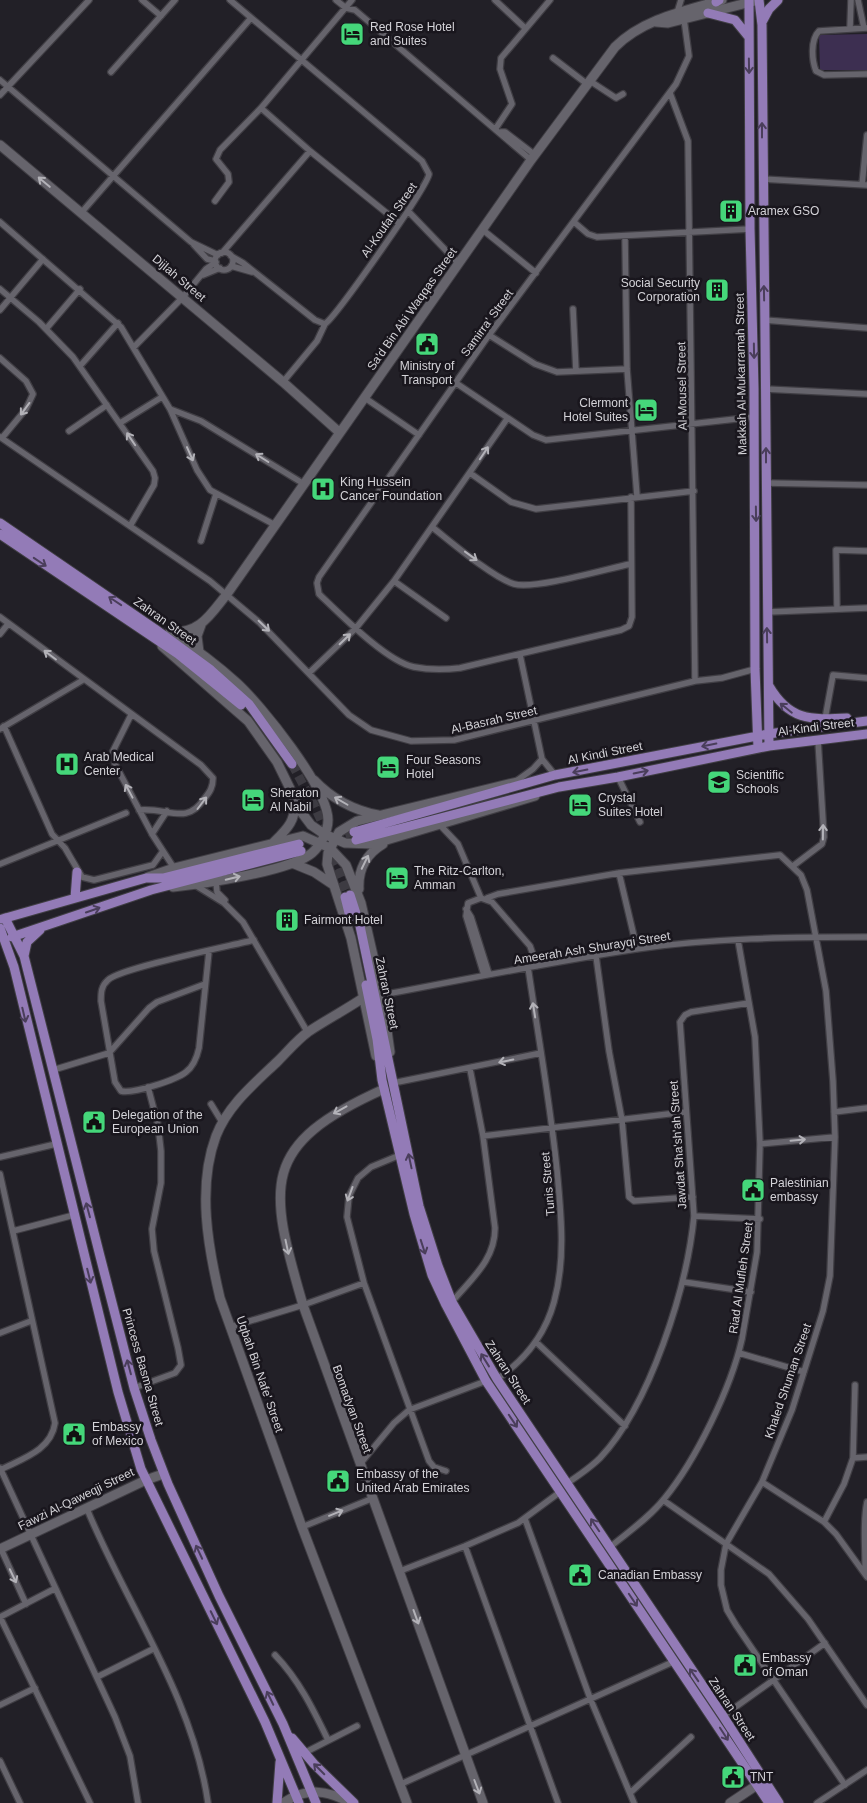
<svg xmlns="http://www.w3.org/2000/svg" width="867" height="1803" font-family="Helvetica,sans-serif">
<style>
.green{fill:#3d2f51}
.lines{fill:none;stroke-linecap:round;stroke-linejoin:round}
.primary-tunnel{stroke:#3d3b42;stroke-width:9;stroke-dasharray:9 4.5;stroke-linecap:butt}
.street-casing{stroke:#403e44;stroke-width:8}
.secondary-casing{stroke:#403e44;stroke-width:11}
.primary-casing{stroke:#403e44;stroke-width:11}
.street{stroke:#66646c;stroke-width:5.5}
.secondary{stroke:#66646c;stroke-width:9}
.primary{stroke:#937bb7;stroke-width:9}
.oneway{stroke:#4a3e5b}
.oneway2{stroke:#b3b2b8}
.labels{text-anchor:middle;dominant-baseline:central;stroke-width:5;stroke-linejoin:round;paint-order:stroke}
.poi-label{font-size:12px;fill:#d4d3d8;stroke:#19161d;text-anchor:start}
.street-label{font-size:12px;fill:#d4d3d8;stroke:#19161d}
</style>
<rect width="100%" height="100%" fill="#222027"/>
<path class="green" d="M867,34V70H820L819,35Z"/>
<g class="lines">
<path class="primary-tunnel" d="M292,764L314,805L328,836
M332,837L354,832
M336,855L350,895
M329,858L345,897"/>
<g class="street-casing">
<path id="street" d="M142,0L161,16
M230,0L422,161L429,174C428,186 337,315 325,324L317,341L283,382
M336,0L346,8L355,10L531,160
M495,0L525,28
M858,0L864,28
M677,13L681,0
M850,28L851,0
M867,28L819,31C810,40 812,61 816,71L824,75L867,74
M553,58L587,84
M111,72L175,0
M0,80L191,242L218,255
M590,81L616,98L623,94
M670,93L688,141L695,681
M0,95L89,0
M261,108L310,151L399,223
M496,128L512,104L500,69L501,58L550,0
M501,132H505L535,155
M762,179L867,185
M862,185L867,135
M215,201L229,182L228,174L216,159L220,150L261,108L352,0
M408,211L459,264
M81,213L251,18
M0,222L121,327L170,409L197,470L210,490L275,525
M574,222L588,234L597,237L750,229
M483,230L536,273
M625,237L627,369L637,496
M194,245L207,259L215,261
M215 261a9 9 0 1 1 18 0a9 9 0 1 1-18 0Z
M222,253L310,151
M231,256L243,263L315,320L325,324
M231,266L252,272
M203,275L220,268
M0,289L39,322L73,357L153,471L155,478L154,485L130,526
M573,309L576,371
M0,310L43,259
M764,320L867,328
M46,329L80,289
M489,335L535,364L557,372L627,369
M134,347L183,297L206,269L216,262
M0,358L26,381L33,394L26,409L2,438
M80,366L118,323
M456,383L533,435L546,440L754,417
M765,389L867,394
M365,398L419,435
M170,409L201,421L304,484
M120,423L162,397
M69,431L107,405
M0,437L210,581L260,623L349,715L371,730L411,741L454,740L695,681L722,678L755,669
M470,473L511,502L536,509L694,491
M766,483L867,485
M631,497L632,617L629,626L621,630L460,668C444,670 429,670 414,667C387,662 340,614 319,594L317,583L319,577L489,335L676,84L689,56L684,19
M432,527C450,541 493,578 514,584C534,590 606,569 630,564
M201,541L216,494
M394,581L446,618
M837,609L836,550L867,551
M767,612L867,608
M0,617L201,765L213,778C213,787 210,792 204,799C186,826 168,807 139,810
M0,634L8,624
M520,655L542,759L555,775
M309,673L356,628L394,581L507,419
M131,715L113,751L115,764L152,834L174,868
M825,719L833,675L867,678
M4,726L52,834L65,848L82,877L94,880L153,865L163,851
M0,729L83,680
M618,777L640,822
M515,782L533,769L542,759
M440,825L458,844L481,898
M152,834L167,811
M0,864L126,813
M793,866L822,844L824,837L818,740
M619,873L637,949
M216,882L217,892L225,900
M195,885L224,903L243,922L308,1033
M487,898L498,894L619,873L780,855L801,875L807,890L826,991L833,1081L835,1137L830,1276L823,1311L792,1410L762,1482L726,1544L721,1570V1585L727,1610L736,1625L845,1785
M466,909L471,917L489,974
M209,951L199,1048C197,1057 194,1066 186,1072C176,1080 133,1094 121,1091L115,1082L101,1001C101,993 101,986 108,980C120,968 230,946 254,940
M596,956L609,1051L622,1120L629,1197L634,1201L693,1197
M484,975L466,916L468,903L481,898L492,902L530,946L537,966
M382,995C466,979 551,962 636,949C712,938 790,937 867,937
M53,1070L109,1053L149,1008L157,1002L205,984
M393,1083L541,1053
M211,1104L222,1122
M834,1112L867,1108
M483,1136L685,1112
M760,1144L835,1137
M400,1155L371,1167L358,1178L349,1196L347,1217L364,1283L429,1461L434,1467L446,1471
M0,1157L56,1144
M0,1174L55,1423C51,1451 21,1459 0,1470
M694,1216L760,1219
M13,1231L74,1215
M684,1282L751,1292
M452,1302C472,1278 495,1260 495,1228L483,1136L470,1069
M230,1327L303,1305L364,1283
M0,1333L31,1321
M536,1342L625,1426
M739,1353L804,1372
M497,1379C525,1360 545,1335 554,1302C566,1259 561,1214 557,1170C550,1102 538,1035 528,967
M134,1388L175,1373L181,1365L178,1348L154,1251L152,1229L161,1183V1151L158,1125L148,1087
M853,1458L867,1457
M360,1464L394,1423L409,1410L486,1381
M0,1468L115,1717L130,1756L138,1803
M762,1482L824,1522L836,1534L867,1577
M566,1484C578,1476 590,1468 600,1458C650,1405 687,1288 694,1216L680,1022L685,1015L691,1012L749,1003
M663,1500L769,1574L808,1619L867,1705
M87,1509C127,1606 193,1697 208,1803
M525,1519L590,1698L634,1803
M824,1522L844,1484L853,1458L855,1385
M302,1527L371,1499
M465,1546L558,1803
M610,1547C628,1532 649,1518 664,1499C696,1460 731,1388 742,1339L757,1252L760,1144L755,1037L738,940
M1,1549L26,1604
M400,1571L465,1546L518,1523L560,1492
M865,1573C866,1549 862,1526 867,1502
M0,1617L90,1803
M0,1617L54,1589
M275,1655C299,1680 313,1709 328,1740
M97,1677L153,1649
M0,1705L35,1688
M723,1716L825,1643
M304,1753L357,1726
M0,1761L20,1803
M401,1784L675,1661
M630,1793L691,1737
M817,1803L867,1770"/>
</g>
<g class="secondary-casing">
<path id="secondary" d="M656,22L668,23L755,1
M0,145L283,382L339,432
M170,632C200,634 210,615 227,594L531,160L615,47C643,19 684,11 722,0
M170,632C193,647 216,664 237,683C261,705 328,788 328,820C328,832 320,846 312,853C291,871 202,884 173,887
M162,646L248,721L277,762L302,813L311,825L324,834L345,843L373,844L535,796
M199,652L197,636L201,625
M314,780C332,799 353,810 378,815
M272,844C286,830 297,821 294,800
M292,863L314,872L332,884
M148,877L174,868L303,836L330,848L346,865L361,903L382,995L390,1052
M359,889C358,870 366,854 383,844
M363,998C345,1010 326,1020 308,1032C297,1040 288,1051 278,1061C254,1084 228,1105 216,1136C197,1187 208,1247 220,1298L302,1527L407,1803
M376,1056L351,938L327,864L328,853L339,832L357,821L517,782
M384,1089C259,1145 268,1185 303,1305L483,1803
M0,1549L146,1480L163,1474
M283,1803C307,1787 327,1790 351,1803
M730,1803L757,1785"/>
</g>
<g class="primary-casing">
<path id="primary" d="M749,0L750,229L754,388L755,669L758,748
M759,0L762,25L769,746
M716,2L719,0
M708,13L735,20L748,36
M762,22L769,9L778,0
M0,523L155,629L211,670L249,704L292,764
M0,534L178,654L241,705
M769,686C789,720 809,720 847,718
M354,832L555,775L768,734L867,721
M356,840L559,787L618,777L769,746L867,734
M350,895L360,926L419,1206L438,1266L452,1302L497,1379L723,1716L779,1803
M345,897L350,917
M75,898L77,872
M5,918L24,956L100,1256L134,1388L151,1440L168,1484L219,1596L283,1724L316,1803
M2,919L146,878H163L299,844
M0,928L14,967L118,1392L141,1469L265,1722L299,1803
M12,937L151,890L301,851
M24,956L27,942L40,930
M366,985L377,1039L382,1080L414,1214L432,1275L446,1305L486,1381L769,1803
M292,1738L314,1764L354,1803
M277,1803L280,1762"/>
</g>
<use href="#street" class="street"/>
<use href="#secondary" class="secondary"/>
<use href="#primary" class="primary"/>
</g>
<defs><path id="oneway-shaft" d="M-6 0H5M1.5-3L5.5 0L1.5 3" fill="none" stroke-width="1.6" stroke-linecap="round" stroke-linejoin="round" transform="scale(1.25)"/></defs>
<g class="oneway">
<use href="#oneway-shaft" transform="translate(749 66) rotate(89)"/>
<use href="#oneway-shaft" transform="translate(762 130) rotate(-90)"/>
<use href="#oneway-shaft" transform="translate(764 293) rotate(-91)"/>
<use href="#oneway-shaft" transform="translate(754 351) rotate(89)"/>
<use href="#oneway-shaft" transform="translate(766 455) rotate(-90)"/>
<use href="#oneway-shaft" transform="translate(756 514) rotate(89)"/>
<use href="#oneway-shaft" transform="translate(40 562) rotate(34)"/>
<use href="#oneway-shaft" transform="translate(115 601) rotate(-146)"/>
<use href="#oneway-shaft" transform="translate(767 635) rotate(-91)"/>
<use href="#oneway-shaft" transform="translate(786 708) rotate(-141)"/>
<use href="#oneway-shaft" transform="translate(709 745) rotate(169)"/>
<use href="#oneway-shaft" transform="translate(580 771) rotate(169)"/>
<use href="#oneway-shaft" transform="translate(641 772) rotate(-12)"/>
<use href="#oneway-shaft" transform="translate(93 910) rotate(-19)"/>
<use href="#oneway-shaft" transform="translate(24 1015) rotate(77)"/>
<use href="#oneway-shaft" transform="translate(410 1161) rotate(-102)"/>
<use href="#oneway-shaft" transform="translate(88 1210) rotate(-105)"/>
<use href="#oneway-shaft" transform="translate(423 1247) rotate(72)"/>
<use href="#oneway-shaft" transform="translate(89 1276) rotate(76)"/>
<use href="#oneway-shaft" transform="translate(485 1360) rotate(-122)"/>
<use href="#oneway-shaft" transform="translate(129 1367) rotate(-105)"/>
<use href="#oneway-shaft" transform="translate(513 1421) rotate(56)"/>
<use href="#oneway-shaft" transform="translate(595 1525) rotate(-124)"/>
<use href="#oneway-shaft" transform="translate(199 1552) rotate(-115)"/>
<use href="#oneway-shaft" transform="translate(633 1600) rotate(56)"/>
<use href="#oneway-shaft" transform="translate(214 1618) rotate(64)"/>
<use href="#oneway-shaft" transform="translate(694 1675) rotate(-125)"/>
<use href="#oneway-shaft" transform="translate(270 1698) rotate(-116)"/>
<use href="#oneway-shaft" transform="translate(724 1734) rotate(57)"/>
<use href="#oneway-shaft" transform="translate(319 1769) rotate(-135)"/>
</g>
<g class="oneway2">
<use href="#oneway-shaft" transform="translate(44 182) rotate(-140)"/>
<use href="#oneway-shaft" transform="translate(25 409) rotate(126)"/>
<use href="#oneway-shaft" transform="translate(131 439) rotate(-124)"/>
<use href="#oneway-shaft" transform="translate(484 453) rotate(-56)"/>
<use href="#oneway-shaft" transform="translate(190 454) rotate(66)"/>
<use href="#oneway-shaft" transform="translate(262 458) rotate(-148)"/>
<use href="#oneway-shaft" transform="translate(471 556) rotate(36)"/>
<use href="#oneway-shaft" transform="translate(264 626) rotate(44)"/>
<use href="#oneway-shaft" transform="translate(345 639) rotate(-44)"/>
<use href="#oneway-shaft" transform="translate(50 655) rotate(-143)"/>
<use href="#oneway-shaft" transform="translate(129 791) rotate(-118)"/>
<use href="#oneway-shaft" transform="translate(341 801) rotate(-150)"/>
<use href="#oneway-shaft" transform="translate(202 803) rotate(-53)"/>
<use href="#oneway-shaft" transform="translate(823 832) rotate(-89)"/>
<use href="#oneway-shaft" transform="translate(365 862) rotate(-64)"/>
<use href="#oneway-shaft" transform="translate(233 878) rotate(-14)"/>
<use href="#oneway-shaft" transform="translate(534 1010) rotate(-99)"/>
<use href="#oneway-shaft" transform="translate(506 1061) rotate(168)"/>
<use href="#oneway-shaft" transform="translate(340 1110) rotate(151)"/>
<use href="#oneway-shaft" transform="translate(798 1140) rotate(-5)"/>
<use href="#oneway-shaft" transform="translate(350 1194) rotate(110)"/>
<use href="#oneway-shaft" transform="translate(287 1247) rotate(78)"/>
<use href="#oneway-shaft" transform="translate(336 1513) rotate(-22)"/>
<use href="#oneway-shaft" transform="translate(13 1576) rotate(65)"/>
<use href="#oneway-shaft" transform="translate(416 1617) rotate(70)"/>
<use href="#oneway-shaft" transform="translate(477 1787) rotate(69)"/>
</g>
<defs>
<g id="hotel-square" transform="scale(1.25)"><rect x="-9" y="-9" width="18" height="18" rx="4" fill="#45d77a" stroke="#19161d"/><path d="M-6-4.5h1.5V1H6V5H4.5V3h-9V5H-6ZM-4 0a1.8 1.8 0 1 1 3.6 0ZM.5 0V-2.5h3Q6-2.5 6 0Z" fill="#111"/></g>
<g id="building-square" transform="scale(1.25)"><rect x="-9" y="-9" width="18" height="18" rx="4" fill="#45d77a" stroke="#19161d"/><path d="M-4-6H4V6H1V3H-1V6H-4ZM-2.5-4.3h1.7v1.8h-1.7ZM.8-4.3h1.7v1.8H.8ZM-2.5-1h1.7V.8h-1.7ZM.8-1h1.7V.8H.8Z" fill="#111"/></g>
<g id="civic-square" transform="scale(1.25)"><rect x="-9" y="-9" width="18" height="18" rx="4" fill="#45d77a" stroke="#19161d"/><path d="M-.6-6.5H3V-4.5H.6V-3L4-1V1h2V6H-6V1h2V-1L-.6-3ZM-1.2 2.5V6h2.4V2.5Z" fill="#111"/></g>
<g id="hospital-square" transform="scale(1.25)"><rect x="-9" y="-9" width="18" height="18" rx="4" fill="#45d77a" stroke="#19161d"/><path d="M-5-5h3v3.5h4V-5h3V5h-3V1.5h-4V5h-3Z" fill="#111"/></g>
<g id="school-square" transform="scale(1.25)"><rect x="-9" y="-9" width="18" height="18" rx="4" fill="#45d77a" stroke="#19161d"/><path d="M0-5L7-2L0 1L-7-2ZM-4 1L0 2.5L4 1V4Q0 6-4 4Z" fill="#111"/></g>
</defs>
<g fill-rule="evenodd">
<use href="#hotel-square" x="352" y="34"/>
<use href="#building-square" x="731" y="211"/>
<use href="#building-square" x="717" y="290"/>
<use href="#civic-square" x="427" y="344"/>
<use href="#hotel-square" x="646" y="410"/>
<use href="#hospital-square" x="323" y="489"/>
<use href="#hospital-square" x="67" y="764"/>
<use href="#hotel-square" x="388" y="767"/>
<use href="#school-square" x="719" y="782"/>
<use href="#hotel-square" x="253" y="800"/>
<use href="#hotel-square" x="580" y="805"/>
<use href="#hotel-square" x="397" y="878"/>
<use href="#building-square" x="287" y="920"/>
<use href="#civic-square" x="94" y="1122"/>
<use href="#civic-square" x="753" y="1190"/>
<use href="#civic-square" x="74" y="1434"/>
<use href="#civic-square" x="338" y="1481"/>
<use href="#civic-square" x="580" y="1575"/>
<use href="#civic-square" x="745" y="1665"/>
<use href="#civic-square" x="733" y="1777"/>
</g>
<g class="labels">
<g class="poi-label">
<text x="370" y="27">Red Rose Hotel<tspan x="370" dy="14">and Suites</tspan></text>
<text x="748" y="211">Aramex GSO</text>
<text x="700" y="283" text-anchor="end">Social Security<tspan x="700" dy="14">Corporation</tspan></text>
<text x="427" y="366" text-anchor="middle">Ministry of<tspan x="427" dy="14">Transport</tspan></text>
<text x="628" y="403" text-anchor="end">Clermont<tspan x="628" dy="14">Hotel Suites</tspan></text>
<text x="340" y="482">King Hussein<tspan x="340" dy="14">Cancer Foundation</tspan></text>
<text x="84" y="757">Arab Medical<tspan x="84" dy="14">Center</tspan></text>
<text x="406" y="760">Four Seasons<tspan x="406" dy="14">Hotel</tspan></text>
<text x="736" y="775">Scientific<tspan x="736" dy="14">Schools</tspan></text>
<text x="270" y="793">Sheraton<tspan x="270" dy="14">Al Nabil</tspan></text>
<text x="598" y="798">Crystal<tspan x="598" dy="14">Suites Hotel</tspan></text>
<text x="414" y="871">The Ritz-Carlton,<tspan x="414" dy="14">Amman</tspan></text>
<text x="304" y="920">Fairmont Hotel</text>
<text x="112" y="1115">Delegation of the<tspan x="112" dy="14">European Union</tspan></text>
<text x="770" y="1183">Palestinian<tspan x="770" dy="14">embassy</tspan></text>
<text x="92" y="1427">Embassy<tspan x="92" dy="14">of Mexico</tspan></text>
<text x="356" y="1474">Embassy of the<tspan x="356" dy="14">United Arab Emirates</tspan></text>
<text x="598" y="1575">Canadian Embassy</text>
<text x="762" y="1658">Embassy<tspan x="762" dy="14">of Oman</tspan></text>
<text x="750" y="1777">TNT</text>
</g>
<g class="street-label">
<text transform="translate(389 220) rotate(-55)">Al-Koufah Street</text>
<text transform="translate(179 278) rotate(40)">Dijlah Street</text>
<text transform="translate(412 309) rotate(-55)">Sa'd Bin Abi Waqqas Street</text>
<text transform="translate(487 323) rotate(-54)">Samirra' Street</text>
<text transform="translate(741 374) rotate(-91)">Makkah Al-Mukarramah Street</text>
<text transform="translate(682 386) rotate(-91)">Al-Mousel Street</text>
<text transform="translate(165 621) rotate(35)">Zahran Street</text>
<text transform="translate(494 720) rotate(-13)">Al-Basrah Street</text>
<text transform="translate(816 727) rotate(-7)">Al-Kindi Street</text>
<text transform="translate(605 753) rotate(-11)">Al Kindi Street</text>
<text transform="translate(592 948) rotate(-9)">Ameerah Ash Shurayqi Street</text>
<text transform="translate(387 993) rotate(78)">Zahran Street</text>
<text transform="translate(678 1145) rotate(-94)">Jawdat Sha'sh'ah Street</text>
<text transform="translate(548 1184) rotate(-95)">Tunis Street</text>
<text transform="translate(741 1278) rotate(-82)">Riad Al Mufleh Street</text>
<text transform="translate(143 1367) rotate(74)">Princess Basma Street</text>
<text transform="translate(508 1372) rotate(57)">Zahran Street</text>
<text transform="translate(260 1374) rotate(71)">Uqbah Bin Nafe' Street</text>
<text transform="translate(788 1381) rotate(-71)">Khaled Shuman Street</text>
<text transform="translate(352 1409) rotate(70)">Bomadyan Street</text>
<text transform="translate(76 1499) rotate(-26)">Fawzi Al-Qaweqji Street</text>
<text transform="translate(732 1709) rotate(56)">Zahran Street</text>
</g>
</g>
</svg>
